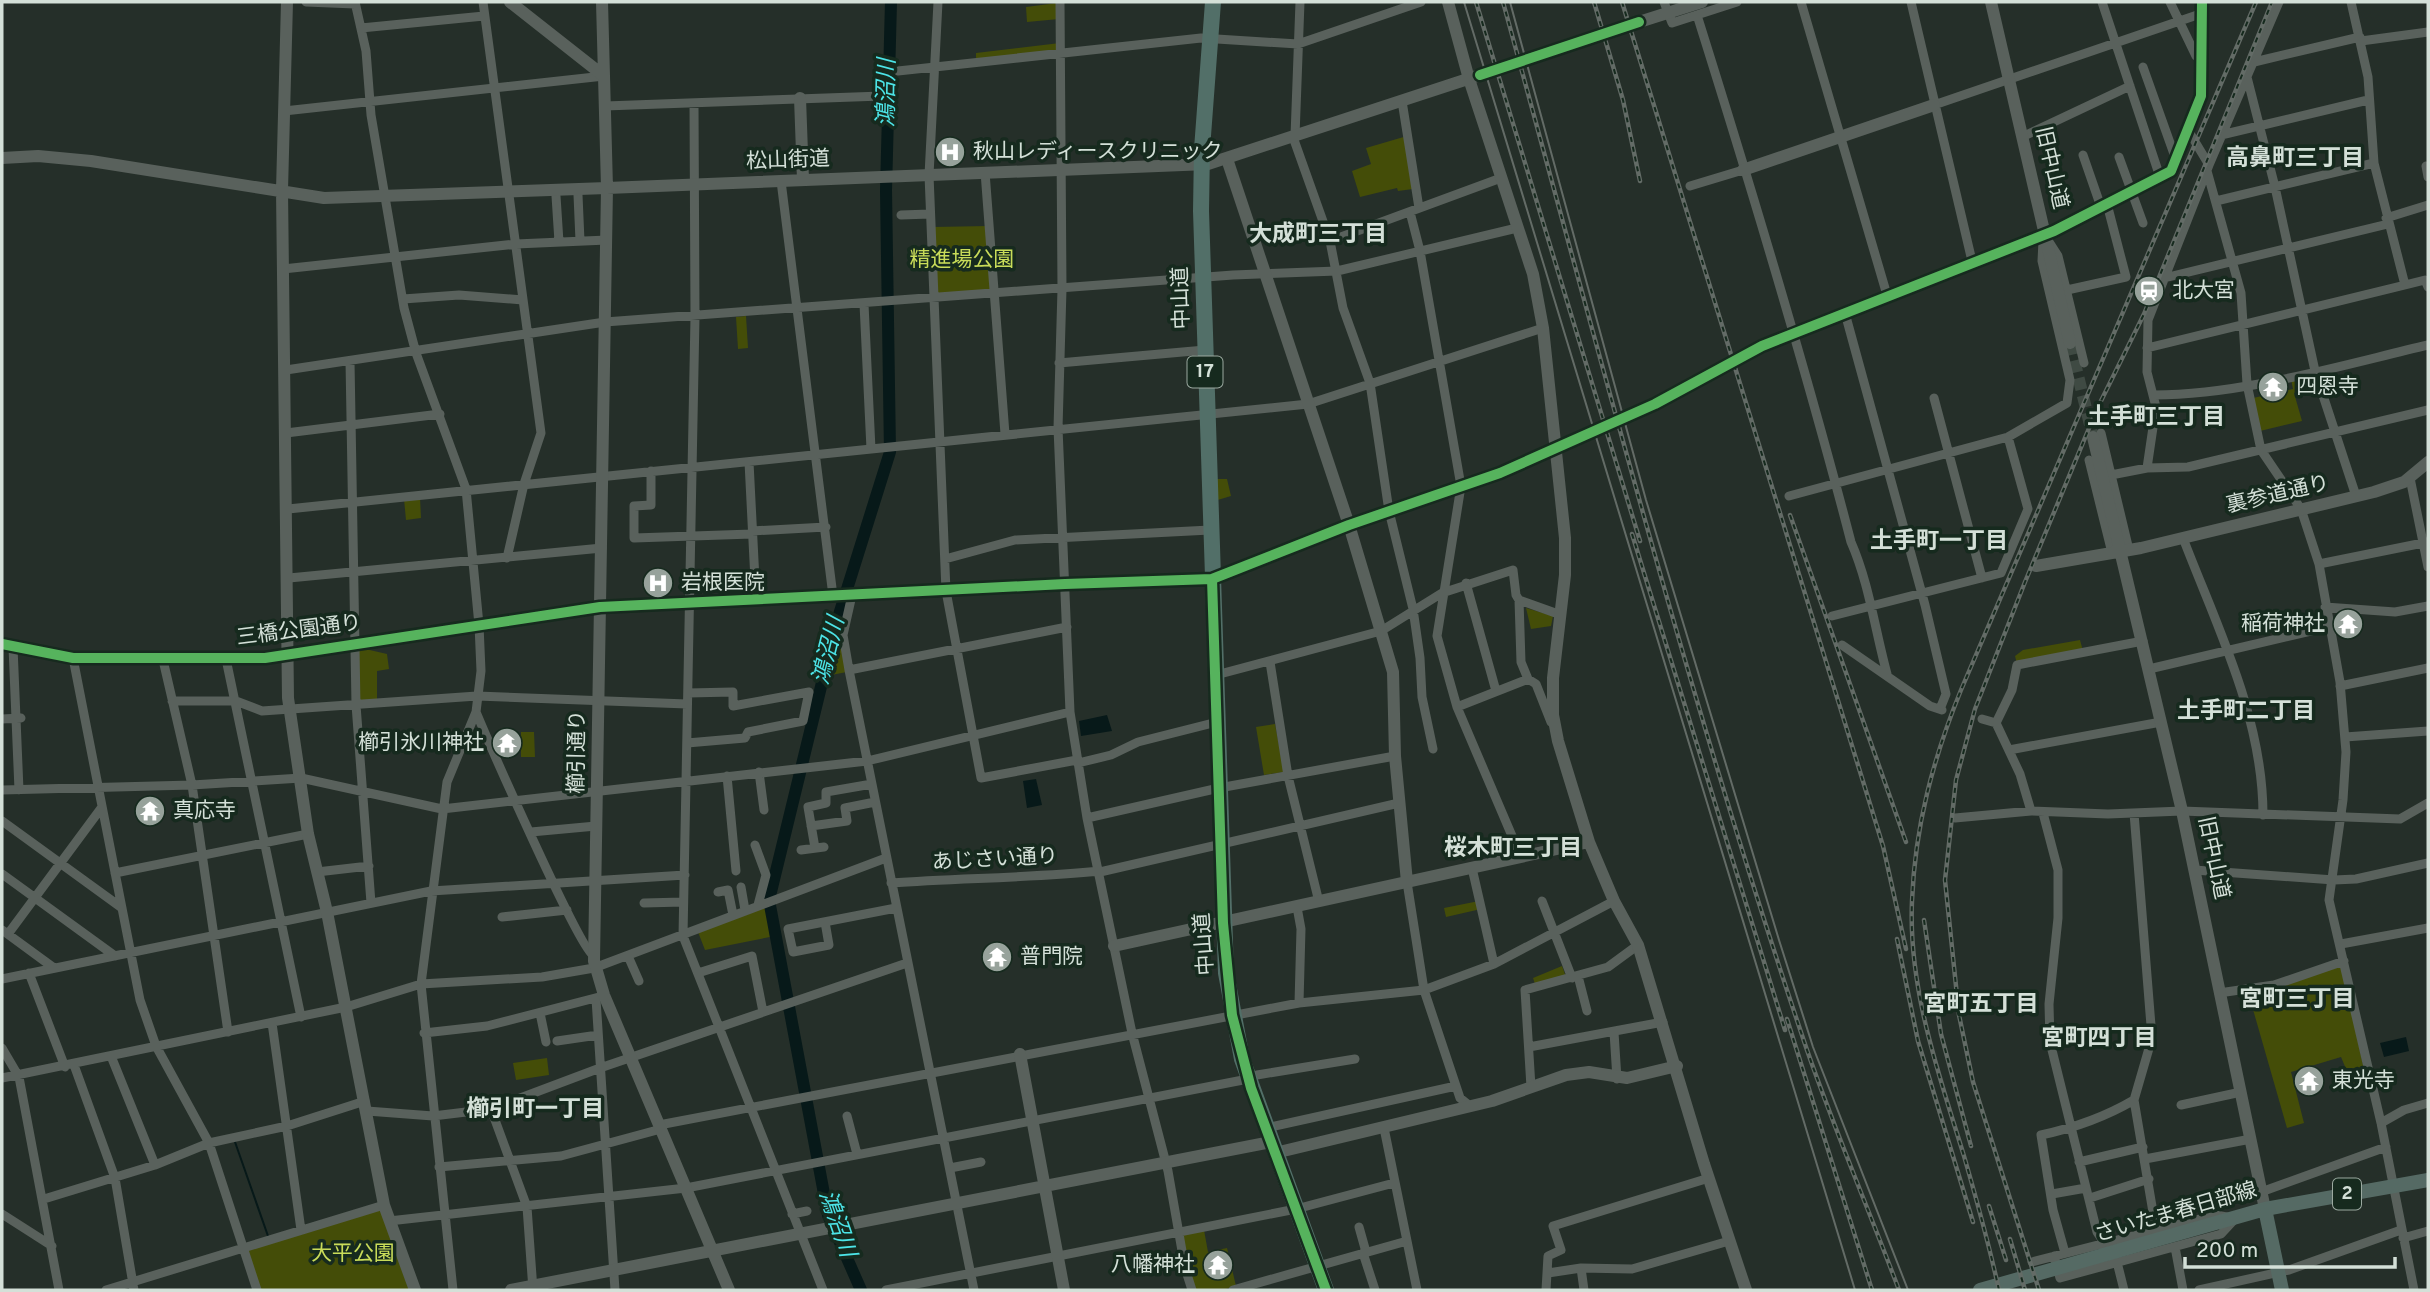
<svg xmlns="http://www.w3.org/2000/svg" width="2430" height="1292" font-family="Overpass,'Noto Sans JP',sans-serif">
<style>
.green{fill:#444d08}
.water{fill:#071919}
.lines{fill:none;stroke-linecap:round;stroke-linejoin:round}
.stream{stroke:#071919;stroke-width:2}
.river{stroke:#071919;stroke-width:12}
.secondary-tunnel{stroke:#3f4a43;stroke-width:12;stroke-dasharray:12 6;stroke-linecap:butt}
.street{stroke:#59615c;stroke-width:9}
.secondary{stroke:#59615c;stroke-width:12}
.primary{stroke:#556a64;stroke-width:14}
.highway{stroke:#526f68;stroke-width:16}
.tram{stroke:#636b66;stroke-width:2}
.rail-casing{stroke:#636b66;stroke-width:4.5}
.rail{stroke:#162a1e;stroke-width:2;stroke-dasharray:5;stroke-linecap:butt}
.cycleway-casing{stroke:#162a1e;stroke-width:15}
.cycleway{stroke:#56b35d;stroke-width:10}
.labels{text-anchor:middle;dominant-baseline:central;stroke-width:7;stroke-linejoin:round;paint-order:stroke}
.shield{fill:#162a1e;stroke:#9ba9a0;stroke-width:2}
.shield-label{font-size:19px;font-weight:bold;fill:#d4e0d8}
.poi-label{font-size:21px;fill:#d4e0d8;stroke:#162a1e;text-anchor:start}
.street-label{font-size:21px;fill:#d4e0d8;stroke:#162a1e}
.park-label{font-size:21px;fill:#c9dc59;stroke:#162a1e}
.water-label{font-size:23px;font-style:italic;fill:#4ce4e7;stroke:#162a1e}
.neighbourhood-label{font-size:23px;font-weight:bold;fill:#d4e0d8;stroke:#162a1e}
</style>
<rect width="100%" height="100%" fill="#252f29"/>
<path class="green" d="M1057,3L1059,19L1027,22L1026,7Z
M1060,43L1061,53L976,63V53Z
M1407,136L1413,189L1398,191L1397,188L1360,197L1352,171L1371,164L1366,148Z
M989,226L993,293L935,298L932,227Z
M746,316L748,348L738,349L736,317Z
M2300,378L2304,390L2294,393L2302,421L2260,431L2253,398L2293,389L2291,379Z
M1210,479H1227L1231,496L1211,502Z
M420,497L421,518L406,520L404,499Z
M1526,608L1553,616L1551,626L1531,629Z
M842,634L847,672L831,675Z
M2080,640L2083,651L2017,664L2015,656L2023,650Z
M361,648L387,654L389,669L377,671V701L358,700V650Z
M1275,724L1284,772L1264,775L1256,727Z
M521,732H534L535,757H521Z
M1479,901L1481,909L1446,917L1444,908Z
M767,904L770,937L705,950L698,932Z
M1562,966L1566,977L1535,984L1533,978Z
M2342,966L2366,1079L2352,1083L2341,1057L2291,1072L2304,1123L2287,1128L2252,1006L2257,1004L2254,992Z
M547,1058L549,1075L516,1080L513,1063Z
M380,1208L409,1290H259L247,1249Z
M1204,1230L1208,1252L1227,1248L1236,1286L1222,1290H1195L1187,1267L1183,1234Z"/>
<path class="water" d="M1107,715L1112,731L1081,736L1079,721Z
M1036,779L1042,805L1027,808L1023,781Z
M2406,1037L2409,1051L2384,1057L2380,1043Z"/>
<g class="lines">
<path class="stream" d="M235,1142L268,1236"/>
<path class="river" d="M861,1290L828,1215L769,900L837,621L890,452L886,190L891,2"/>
<path class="secondary-tunnel" d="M1480,75L1639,22
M2070,343L2093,437"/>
<path class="street" d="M306,2L355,4
M355,2L366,51L371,115L404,308L416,353L466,489L479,625L481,671L476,712L447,782L421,984L453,1290
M483,2L541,433L524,484L507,558
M938,2L929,175L946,591L981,778L1077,760
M1060,2L1062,289L1058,428L1070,712L1087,818L1132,1033L1168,1171L1185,1268L1192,1290
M1664,2L1672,23L1737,2
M1801,2L1887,295
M1911,2L1972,261
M2102,2L2160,177
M2170,2L2196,56L2202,58
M2351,2L2368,77L2374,163L2405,285L2425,280L2428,287
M1697,15C1752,190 1805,365 1851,542C1869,583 1875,630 1887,674
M361,28L484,16
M2361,41L2428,32
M2254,62L2360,37
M2143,67L2174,154L2178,155
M898,71L1201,38L1298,44L1421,2
M2247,77L2275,187L2315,371L2356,496
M1402,101L1419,208
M694,103L695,317L683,936L823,1290
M1934,105L2203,13
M605,106L882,96L883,71
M284,111L604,76
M2188,130L2209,165
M2221,135L2368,100
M1295,136L1300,2
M1293,137L1330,241L1343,308L1370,383L1389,511L1413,609L1420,658L1422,697L1433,749
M2022,137L2130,86
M2083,155L2101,207
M2119,157L2143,223
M2426,166L2428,177
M2207,171L2241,293L2247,384L2261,450L2301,509L2319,564L2340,682L2346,752L2343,800L2329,900L2381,1123L2414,1290
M985,172L1005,434
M781,181L833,596
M1690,186L1743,170
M578,195L580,241
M556,196L559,242
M2216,201L2374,163
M1410,212L1420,251L1461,486L1437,636L1457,707L1521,857
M901,215L930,214
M2386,218L2428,205
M2044,235L2171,171L2201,96L2202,2
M1330,241L1501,178
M2049,242L2058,256L2084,363
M283,269L516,244L607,240
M2164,278L2388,224
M2067,290L2126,277L2107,204
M403,299L459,295L523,300
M864,304L871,449
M1845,313L1925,605L1946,694L1940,709
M2147,348L2405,285
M350,361L356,705L371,903
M1059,363L1205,350
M286,370L605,322L1233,275L1337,271L1517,228
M2154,395C2242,395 2342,365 2428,345
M1934,398L1982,578
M286,433L440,414
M2101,433L2129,550
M2089,460L2112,553
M749,462L756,600
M2147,468L2156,407L2147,372L2148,320L2209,165L2279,2
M651,471V505L634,506V538L752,534
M2111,475L2147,468L2188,467L2428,410
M2410,478L2428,567
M1789,496L2008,437L2067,403L2070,380L2042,261L2043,241
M288,509L1308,404L1543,328
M752,531L826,527
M2183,538C2217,627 2263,717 2263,815
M945,559L1015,540L1210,530
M2319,564L2428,542
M289,578L602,548
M1466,583L1496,691
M852,595L843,635L849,670L974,1290
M1519,600L1521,662L1528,679L1536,684L1551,722
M2325,607L2395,612L2428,606
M1832,616L2001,573L2028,509L2008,437
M1842,645L1930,706L1942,710
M13,647L19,790
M73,658L140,1000L156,1046L209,1143L257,1290
M226,659L301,1017
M163,660L192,785L228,1032
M1270,662L1288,776L1319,902
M2149,669L2328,627
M849,670L1067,627
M1216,675L1381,631L1442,593L1513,570L1516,595L1519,600L1561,615
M2340,686L2428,668
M172,701H236L262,711L477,696L687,704
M1457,707L1528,679
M476,712C489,743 579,948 593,955
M2,719L21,718
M1982,719L1996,723
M2345,737L2428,731
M687,743L745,738L748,732L803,721L809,692L733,706V692L688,693
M2009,750L2161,722
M1078,763L1111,755L1138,742L1217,722
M759,772L764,810
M727,776L736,871
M2,790L192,785L301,778L442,809L867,761L1070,712
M2031,811L2020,774L1996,723L2012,690L2017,665L2143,641
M2043,813L2058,870V918L2049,1004L2050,1042L2097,1232L2117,1262L2124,1290
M1087,818L1219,788L1395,756
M1955,818L2031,811L2108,814L2182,811L2400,819L2428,803
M2,821L122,908
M811,826L847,821L845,808L875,802
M531,832L596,826
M755,845L766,875L758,905
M815,848L808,807L826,803V792L872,784
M801,850L824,847
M1472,868L1494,964
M2194,870L2334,880L2356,879L2428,863
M317,872L369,866
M1100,872L1399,803
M115,873L308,834
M2,874L115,956
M1407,882L1424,990L1460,1098L1470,1106
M891,883C961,878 1030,878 1100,871
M741,887L745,910
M718,892L728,890L733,915
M1542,901L1572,978
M644,903L683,902
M1297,907L1301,929L1299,1003
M502,917L567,910
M825,922L829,945L793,952L788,929L896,908
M2,930L54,968
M8,934L102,807
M2341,944L2428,928
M628,956L639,981
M29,973L65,1067
M698,973L752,956L763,1012
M1578,976L1587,1011
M2,979L431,891L685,875
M2219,993L2274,985L2344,961
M596,999L615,1290
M540,1013L546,1042
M272,1023L301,1230
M1614,1032L1617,1079
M424,1033L487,1026L599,997
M557,1041L598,1035
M1529,1047L1663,1022
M2,1048L19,1077L59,1290
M111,1056L155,1165
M74,1065L115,1178L134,1290
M2,1078L346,1007L421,984L542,977L594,968L886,858
M1531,1087L1525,990L1608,967L1638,945
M2134,1100L2156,1230
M2181,1105L2241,1092
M491,1109L527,1207L533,1290
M367,1111L433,1116L491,1109L600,1068L907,963
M847,1116L857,1154
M2381,1123L2404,1110L2428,1103
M659,1125L1299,1003L1424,990L1494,964L1614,901
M1266,1128L1456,1086
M1384,1128L1417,1290
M2145,1159L2251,1139
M2079,1162L2143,1147
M439,1167L561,1156L661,1129
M950,1168L981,1162
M2261,1192L2386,1147
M2052,1194L2086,1188
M2090,1198L2149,1179
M44,1199L155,1165L209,1143L287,1126L365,1101
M2,1214L52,1246
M792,1214L807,1211
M389,1221L686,1188L1243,1080L1257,1075L1355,1059
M1359,1227L1366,1252
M2403,1238L2428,1231
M2175,1247L2183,1290
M1363,1253L1375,1290
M2065,1253L2053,1210L2041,1135C2074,1128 2105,1117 2134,1100L2152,1038L2134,813
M2054,1256L2060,1278L2221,1234L2234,1220
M2032,1262L2215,1215L2227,1217
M1581,1268L1584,1290
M1548,1273L1581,1268L1632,1269L1729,1241
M106,1290L384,1205
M886,1290L1296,1209L1394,1183
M1233,1290L1407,1241
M1546,1290L1548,1256L1561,1250L1553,1226L1709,1178
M2199,1290L2289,1270L2401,1230"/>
<path class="secondary" d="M287,2L282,190L288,698L308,834L327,912L384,1205L415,1290
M510,2L604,76L607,188L1208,164L1480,75
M602,2L604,76
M1448,2L1469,79L1533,274L1543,328L1565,538V575L1553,678V715L1558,741L1589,842L1614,901L1638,945L1704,1164L1746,1290
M1991,2L2070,343
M1639,22L1702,2
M800,98L803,180
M2,158L38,156L91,161L324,198L607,188L594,961L604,995L729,1290
M1227,159L1349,525L1393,672L1395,756L1407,882
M1743,170L1934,105
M2093,437L2182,811L2265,1209
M2036,566L2141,548L2374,492L2404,482L2428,462
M2,644L73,658H265L600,607L1065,584L1212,579L1349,525L1500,473L1655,404L1762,346L2044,235
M1114,946L1589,842
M1020,1054L1064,1290
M1275,1153L1492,1101L1566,1075L1589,1072L1627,1078L1677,1066
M511,1290L1271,1142"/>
<path class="primary" d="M2265,1209L2282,1290
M1980,1290L2265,1209L2428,1180"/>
<path class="highway" d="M1213,2L1202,149L1201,211L1226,973L1242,1059L1326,1290"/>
<path class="tram" d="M1464,2L1855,1290
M1510,2L1646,500L1779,940L1813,1047L1908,1290"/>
<g class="rail-casing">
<path id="rail" d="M1476,2L1640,541
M1503,2C1599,352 1690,705 1807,1050C1835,1131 1869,1210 1899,1290
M1594,2L1623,100L1640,181
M1622,2L1883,846L1906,949
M1790,515L1906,842
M1632,534L1785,1030
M1924,920L1941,1034L1971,1146
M1897,939L1918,1041L1973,1222
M1787,1019L1872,1290
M1989,1206L2006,1260
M2010,1239L2025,1290
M1999,1290C1989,1245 1977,1201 1964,1156C1939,1075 1908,988 1912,901C1915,826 1933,759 1961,690L2256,2
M2039,1290L1973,1082L1959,1015L1945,880L1956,780L1975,709L2025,582L2097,409L2144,314L2272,2"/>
</g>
<use href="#rail" class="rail"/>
<g class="cycleway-casing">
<path id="cycleway" d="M1480,75L1639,22
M1212,579L1223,923L1232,1015L1251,1088L1326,1290
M2,644L73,658H265L600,607L1065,584L1212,579L1349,525L1500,473L1655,404L1762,346L2054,231L2171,171L2201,96L2202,2"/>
</g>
<use href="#cycleway" class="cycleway"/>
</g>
<defs>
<g id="hospital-disc" transform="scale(1.575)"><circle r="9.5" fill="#97a29b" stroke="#162a1e"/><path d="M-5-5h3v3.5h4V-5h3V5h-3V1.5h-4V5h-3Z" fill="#fff"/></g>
<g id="station-disc" transform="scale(1.575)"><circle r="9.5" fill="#97a29b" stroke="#162a1e"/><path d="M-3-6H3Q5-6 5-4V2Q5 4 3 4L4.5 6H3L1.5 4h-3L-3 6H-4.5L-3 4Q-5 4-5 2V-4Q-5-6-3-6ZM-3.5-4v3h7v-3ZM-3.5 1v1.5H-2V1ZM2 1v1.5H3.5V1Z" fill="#fff"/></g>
<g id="temple-disc" transform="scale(1.575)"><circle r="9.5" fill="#97a29b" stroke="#162a1e"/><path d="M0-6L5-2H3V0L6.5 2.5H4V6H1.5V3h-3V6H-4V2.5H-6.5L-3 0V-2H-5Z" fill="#fff"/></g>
</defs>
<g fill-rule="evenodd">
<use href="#hospital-disc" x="950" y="152"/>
<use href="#station-disc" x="2149" y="291"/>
<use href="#temple-disc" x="2273" y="387"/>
<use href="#hospital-disc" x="658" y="583"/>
<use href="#temple-disc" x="2348" y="624"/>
<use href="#temple-disc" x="507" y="743"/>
<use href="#temple-disc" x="150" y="811"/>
<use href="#temple-disc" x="997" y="957"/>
<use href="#temple-disc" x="2309" y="1081"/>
<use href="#temple-disc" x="1218" y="1265"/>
</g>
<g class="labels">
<g class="shield">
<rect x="1187.5" y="356.5" width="35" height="31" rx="5"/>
<rect x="2333" y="1178.5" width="28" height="31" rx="5"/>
</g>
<g class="shield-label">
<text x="1205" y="372">17</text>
<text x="2347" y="1194">2</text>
</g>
<g class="poi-label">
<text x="973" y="152">秋山レディースクリニック</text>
<text x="2172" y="291">北大宮</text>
<text x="2296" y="387">四恩寺</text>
<text x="681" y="583">岩根医院</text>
<text x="2325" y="624" text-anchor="end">稲荷神社</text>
<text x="484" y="743" text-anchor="end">櫛引氷川神社</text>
<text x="173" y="811">真応寺</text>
<text x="1020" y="957">普門院</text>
<text x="2332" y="1081">東光寺</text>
<text x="1195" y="1265" text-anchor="end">八幡神社</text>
</g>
<g class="street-label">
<text transform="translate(788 161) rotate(-2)">松山街道</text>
<text transform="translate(2051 168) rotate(77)">旧中山道</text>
<text transform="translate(1182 298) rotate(-92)">中山道</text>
<text transform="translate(2278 495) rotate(-13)">裏参道通り</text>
<text transform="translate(299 631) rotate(-7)">三橋公園通り</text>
<text transform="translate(578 752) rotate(-89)">櫛引通り</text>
<text transform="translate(2213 858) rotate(78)">旧中山道</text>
<text transform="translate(995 860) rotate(-3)">あじさい通り</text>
<text transform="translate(1205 944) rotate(-94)">中山道</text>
<text transform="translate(2176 1213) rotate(-16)">さいたま春日部線</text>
</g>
<g class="park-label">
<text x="962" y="260">精進場公園</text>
<text x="353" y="1254">大平公園</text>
</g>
<g class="water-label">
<text transform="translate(888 93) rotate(-89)">鴻沼川</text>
<text transform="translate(830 651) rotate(-76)">鴻沼川</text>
<text transform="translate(836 1224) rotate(71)">鴻沼川</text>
</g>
<g class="neighbourhood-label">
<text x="2295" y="159">高鼻町三丁目</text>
<text x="1318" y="235">大成町三丁目</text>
<text x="2156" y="418">土手町三丁目</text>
<text x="1939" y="542">土手町一丁目</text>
<text x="2246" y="712">土手町二丁目</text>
<text x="1513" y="849">桜木町三丁目</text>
<text x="2297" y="1000">宮町三丁目</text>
<text x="1981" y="1005">宮町五丁目</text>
<text x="2099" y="1039">宮町四丁目</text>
<text x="535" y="1110">櫛引町一丁目</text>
</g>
</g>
<rect width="2430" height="1292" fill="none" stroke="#d4e0d8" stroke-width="7"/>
<path d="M2185 1257v10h210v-10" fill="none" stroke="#d4e0d8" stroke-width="3.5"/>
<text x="2196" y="1257" font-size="21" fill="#d4e0d8" stroke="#162a1e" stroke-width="5" paint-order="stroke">200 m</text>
</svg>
